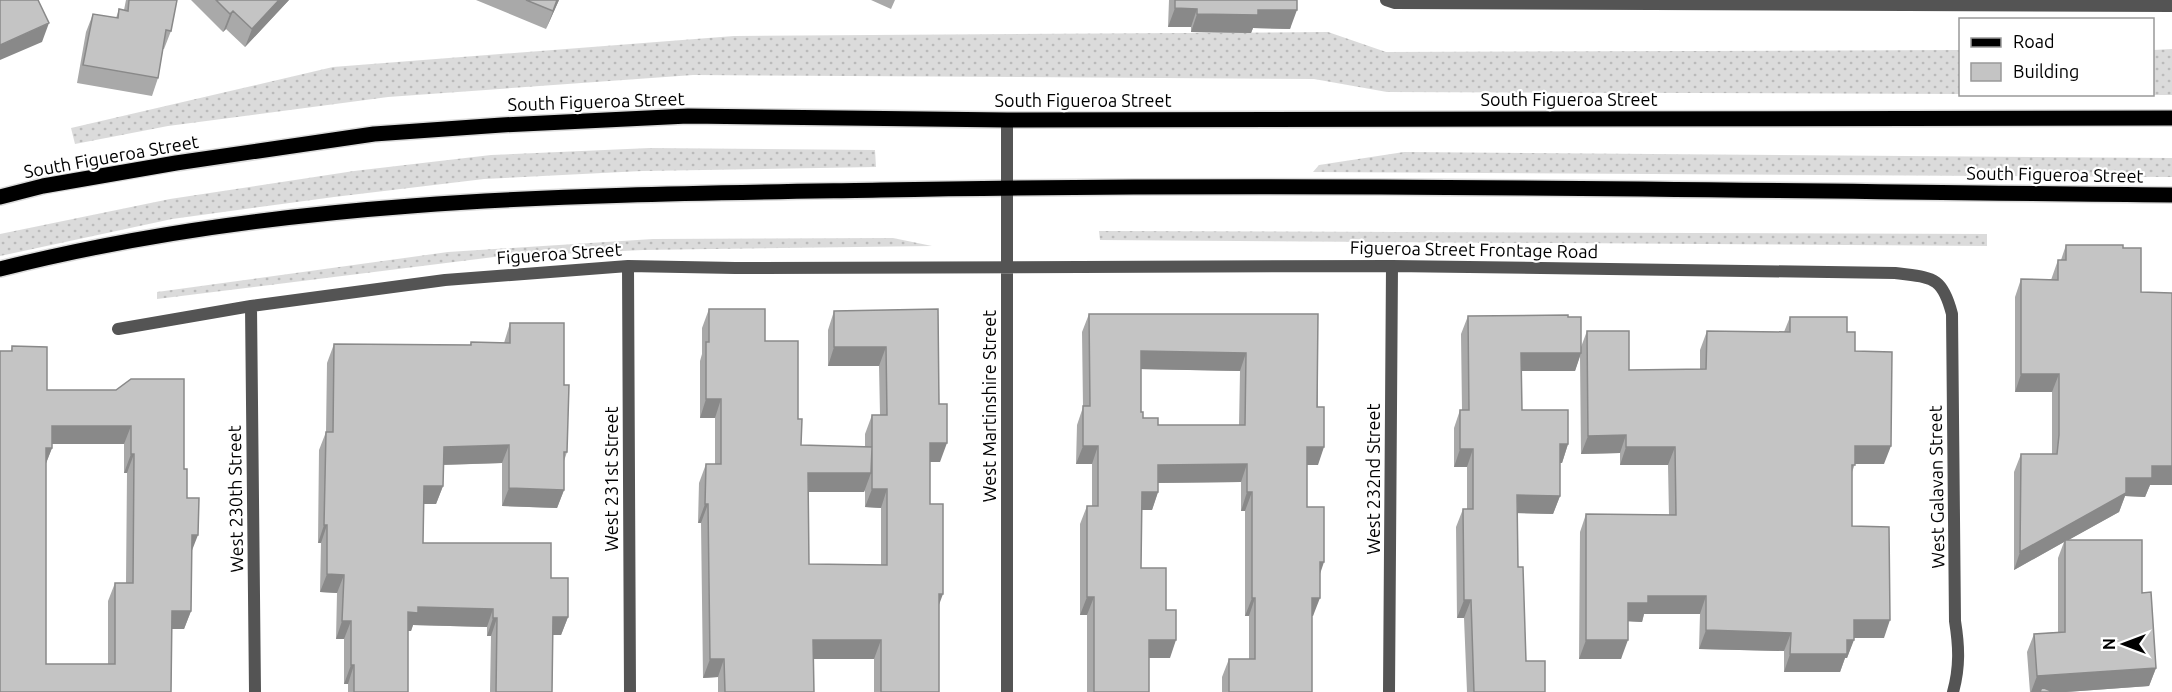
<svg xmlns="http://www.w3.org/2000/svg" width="2172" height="692" font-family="Ubuntu,sans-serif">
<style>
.grass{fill:url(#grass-dots)}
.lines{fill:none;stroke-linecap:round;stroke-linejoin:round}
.primary-casing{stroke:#dbdbdb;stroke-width:18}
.street{stroke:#545454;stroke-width:12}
.primary{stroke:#000;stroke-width:15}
.wall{fill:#a9a9a9;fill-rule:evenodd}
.shaded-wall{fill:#898989}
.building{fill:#c4c4c4;stroke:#898989;stroke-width:1.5;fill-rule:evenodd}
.labels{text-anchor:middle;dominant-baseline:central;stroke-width:4.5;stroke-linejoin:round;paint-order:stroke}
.street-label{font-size:18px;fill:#000;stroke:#fff}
</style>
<defs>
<pattern id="grass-dots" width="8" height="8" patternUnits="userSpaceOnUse" patternTransform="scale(1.5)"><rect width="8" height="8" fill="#dbdbdb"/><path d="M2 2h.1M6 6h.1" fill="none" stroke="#bababa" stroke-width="1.8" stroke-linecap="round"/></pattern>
</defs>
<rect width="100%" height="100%" fill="#fff"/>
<path class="grass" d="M1328,32L1386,52L1960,50V94L1387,92L1314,79L693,75L388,97L168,126L75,144L71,128L333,67L734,36Z
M2172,49V95H2079L2152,94L2153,50Z
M650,148L875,150L876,167L642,171L484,179L334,197L172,219L0,256V234L170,199L354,171L491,155Z
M1404,152L2172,158V177L1313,172L1319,165Z
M1099,231L1987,234V246L1100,240Z
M893,238L932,246L643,250L494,257L157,299V292L448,252L653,239Z"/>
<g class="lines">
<g class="primary-casing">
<path id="primary" d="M0,197L43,186L176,163L374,134L502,125L688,116L1007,120L2172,118
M0,269C287,196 586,195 881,190C1311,182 1742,191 2172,195"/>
</g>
<path class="street" d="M1386,0L1395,3L2172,6
M1007,120V692
M628,266L630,692
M251,306L255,692
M118,329L251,306L445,280L628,266L735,268L1392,266L1895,273C1932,278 1942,275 1952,314L1955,621C1959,646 1960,667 1953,692
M1389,692L1392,266"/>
<use href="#primary" class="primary"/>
</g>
<path class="wall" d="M126,0H177L171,31L164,49H163L158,78L152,96L77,83L86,32L93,14L116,18L119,9L124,10Z
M191,0H289L245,47L226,29L223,32Z
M476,0H559L546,29Z
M871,0H895L891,9Z
M1169,0H1297L1290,29L1253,28L1251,33L1191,32V27H1168Z
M2066,245L2123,248L2141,292L2172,485H2150L2145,497L2125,496L2119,512L2068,540L2142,593L2156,668L2149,686L2066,692H2030L2027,652L2034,634L2058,632V558L2064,542L2014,570V472L2021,454H2052V392H2015V297L2021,279L2051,280L2058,260H2061Z
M709,309L765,341L798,419L801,445L865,447V434L872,415H880L879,366H828V330L834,311L938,309L940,462H930V504L939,606V692H874V659H814V692H718V677L703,678L701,523H698L699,483L706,464H715V418H700V361L702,354V328ZM865,490V507L881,508V565L809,564L808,492H864Z
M1089,314H1318V465H1307V507L1320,574L1313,616H1312V692H1222V677L1229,659H1249V616H1245V511H1241V482L1158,483V492L1152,510H1142L1141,568L1166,610L1170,658H1149V692H1087V615H1080V524L1087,506H1092V464H1076L1077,425L1083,407L1082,332ZM1141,369L1240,371L1239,425H1158L1143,418L1141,412Z
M1468,316L1568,317L1581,347L1587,331L1629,370L1700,369V350L1707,331L1784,332L1790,317L1847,332L1855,351L1884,464H1855L1852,472V526L1884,638H1854L1847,658H1845L1840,672H1784V651L1699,649L1700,614H1644L1642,622L1628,621L1621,659H1579L1580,532L1586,514L1669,515L1668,465H1620V453L1581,454L1580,356L1575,371H1521L1522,410L1568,444L1562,463H1560V496L1553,514L1517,513L1518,567L1526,661L1545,692H1467L1464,618H1457L1456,527L1463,509H1467V467H1454V428L1460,410H1462L1461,334Z
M510,323L564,385L567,452L564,461V490L557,508L502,506V463L443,465V486L436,504H424L423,543L551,578L568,617L561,635H553L552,692H490L491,636H487V627L413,625L411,631H408V692H348V684H344V639H336L337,593L320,592L321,543H318L319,450L326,432L327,363L334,344L470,345L471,342L504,343Z
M12,346L47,390H116L184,469L192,553L191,611L184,629H172L171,692H0L11,351ZM52,444H124V473H127L126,583H115L108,601V664H46V463L52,448Z"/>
<path class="shaded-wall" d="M279,0H289L245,47L252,29Z
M557,0H559L546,29L553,11Z
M1175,8L1197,9L1191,27H1168Z
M1258,10H1297L1290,29L1253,28L1251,33L1191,32L1197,14Z
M233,11L226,29L223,32L230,14Z
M49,23L42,42L0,60V45Z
M834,347H886L879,366H828Z
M1141,351L1246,353L1240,371L1135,369Z
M1521,353H1581L1575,371H1514Z
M2021,374H2059L2052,392H2015Z
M706,399H721L715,418H700Z
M52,426H131L124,444H45Z
M1626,435L1620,453L1581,454L1588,436Z
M930,443H947L940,462H923Z
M1560,444H1568L1562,463L1553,462Z
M509,445L502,463L437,465L444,447Z
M1083,446H1098L1092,464H1076Z
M1855,446H1891L1884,464H1848Z
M1307,447H1324L1318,465H1301Z
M1626,447H1675L1668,465H1620Z
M46,448H52L45,466Z
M1460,449H1473L1467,467H1454Z
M131,454H134L127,473H124Z
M1247,464L1241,482L1152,483L1158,465Z
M2152,466H2172V485H2150L2145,497L2125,496L2119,512L2065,542V540L2064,542L2014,570L2020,552L2126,478Z
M808,473H871L864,492H801Z
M424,486H443L436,504H417Z
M509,488L564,490L557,508L502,506Z
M872,489H887L881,508L865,507Z
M1142,492H1158L1152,510H1135Z
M1247,492H1252L1245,511H1241Z
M1517,495L1560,496L1553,514L1510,513Z
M705,504H708L701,523H698Z
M324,525H327L321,543H318Z
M192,535H198L191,553Z
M1320,562H1324L1318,580Z
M327,574L344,575L337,593L320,592Z
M939,594H943L936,613Z
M1648,596H1706L1700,614H1644L1642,622L1621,621L1628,603Z
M1087,597H1094L1087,615H1080Z
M1252,598H1255L1249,616H1245Z
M1312,598H1320L1313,616H1305Z
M1464,600H1471L1464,618H1457Z
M418,607L493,609L487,627L413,625L411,631H402L408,612Z
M172,611H191L184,629H165Z
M553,617H568L561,635H546Z
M493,618H497L491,636H487Z
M1854,620H1890L1884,638H1847Z
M342,621H351L344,639H336Z
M1706,630L1791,633L1784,651L1699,649Z
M813,640H881L874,659H806Z
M1149,640H1176L1170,658H1142Z
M1586,640H1628L1621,659H1579Z
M1847,640H1854L1847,658H1845L1840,672H1784L1790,654Z
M710,659H724L718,677L703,678Z
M351,665H354L348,684H344Z
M2156,668L2149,686L2066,692H2031L2037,676Z"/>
<path class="building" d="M0,0H38L49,23L0,45Z
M129,0H177L171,31L166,30L158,78L83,65L93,14L118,18L119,9L128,11Z
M216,0H279L252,29L233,11L230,14Z
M526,0H557L553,11Z
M1175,0H1297V10H1258V15L1197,14V9L1175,8Z
M2066,245H2123V248H2141V292L2172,293V466H2152V478H2126V493L2020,552L2021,454H2057L2059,435V374H2021V279L2058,280V260H2066Z
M709,309H765V341H798V419H802L801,445L872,447L871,473H808L809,564L887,565V489H872V415H887L886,347H834V311L938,309L939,404H947V443H930V504H943V594H939V692H881V640H813L814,692H725L724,659H710L708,504H705L706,464H721V399H706V342H709Z
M1089,314H1318L1317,407H1324V447H1307V507H1324V562H1320V598H1312V692H1229V659H1255V598H1252V492H1247V464L1158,465V492H1142L1141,568H1166V610H1176V640H1149V692H1094V597H1087V506H1098V446H1083V406H1090ZM1141,351L1246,353L1245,425H1158V418H1143V412H1141Z
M1568,315V317H1581V353H1521L1522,410H1568V444H1560V496L1517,495L1518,567H1523L1526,661H1545V692H1474L1471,600H1464L1463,509H1473V449H1460V410H1469L1468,316Z
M1790,317H1847V332H1855V351L1892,352L1891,446H1855V465H1852V526L1889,527L1890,620H1854V640H1847V654H1790L1791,633L1706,630V596H1648V603H1628V640H1586V514L1676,515L1675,447H1626V435L1588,436L1587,331H1629V370L1706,369L1707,331L1790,332Z
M510,323H564V385H569L567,452H564V490L509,488V445L444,447L443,486H424L423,543H551V578H568V617H553L552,692H496L497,618H493V609L418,607V613L408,612V692H354V665H351V621H342L344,575L327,574V525H324L326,432H333L334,344L471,345V342L510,343Z
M12,346L47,347V390H116L131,379H184V469H187V498H199L198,535H192L191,611H172L171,692H0V351H12ZM52,426H131V454H134L133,583H115V664H46V448H52Z
M2065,540H2142V593L2151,592L2156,668L2037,676L2034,634L2065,632Z
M2042,687L2053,692H2040Z"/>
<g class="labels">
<g class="street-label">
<text x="1569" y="99">South Figueroa Street</text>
<text x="1083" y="100">South Figueroa Street</text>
<text transform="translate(596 101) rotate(-2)">South Figueroa Street</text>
<text transform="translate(111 156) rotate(-10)">South Figueroa Street</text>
<text transform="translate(2055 174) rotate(1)">South Figueroa Street</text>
<text transform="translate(1474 249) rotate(1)">Figueroa Street Frontage Road</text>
<text transform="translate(559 253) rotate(-4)">Figueroa Street</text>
<text transform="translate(989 406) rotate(-90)">West Martinshire Street</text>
<text transform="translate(611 479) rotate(-90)">West 231st Street</text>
<text transform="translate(1373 479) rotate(-90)">West 232nd Street</text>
<text transform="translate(1936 487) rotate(-91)">West Galavan Street</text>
<text transform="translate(235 499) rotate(-91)">West 230th Street</text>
</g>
</g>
<rect x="1959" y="18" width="195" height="78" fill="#ffffff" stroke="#999999" stroke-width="1.5"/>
<rect x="1971" y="38" width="30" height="9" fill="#000000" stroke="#999999" stroke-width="1.5"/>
<text x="2013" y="48" font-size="18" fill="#000000">Road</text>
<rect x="1971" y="63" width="30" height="18" fill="#c4c4c4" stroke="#999999" stroke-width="1.5"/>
<text x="2013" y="78" font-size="18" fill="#000000">Building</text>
<g transform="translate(2124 644) rotate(270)" stroke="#ffffff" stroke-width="4.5" paint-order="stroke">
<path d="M0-4.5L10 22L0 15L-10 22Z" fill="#000000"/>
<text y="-9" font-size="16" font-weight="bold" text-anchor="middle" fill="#000000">N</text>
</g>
</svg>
